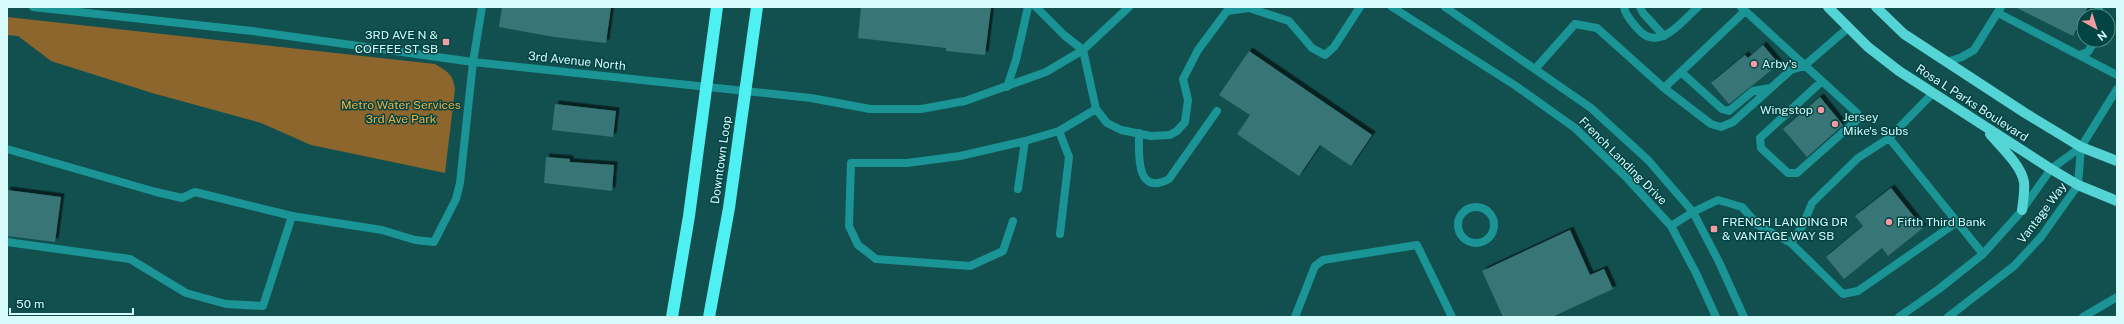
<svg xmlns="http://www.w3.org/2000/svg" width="2124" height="324" font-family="'Public Sans',sans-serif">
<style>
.green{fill:#8c662c}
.building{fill:#387576;filter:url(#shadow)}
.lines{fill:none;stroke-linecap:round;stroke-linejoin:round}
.service{stroke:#1a9495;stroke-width:8}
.minor{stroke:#1a9495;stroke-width:8}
.tertiary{stroke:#1a9495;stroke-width:8}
.primary{stroke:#54d4d5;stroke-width:10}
.motorway{stroke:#4ef0f1;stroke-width:12}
.poi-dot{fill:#f49aa0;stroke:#014444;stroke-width:1.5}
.labels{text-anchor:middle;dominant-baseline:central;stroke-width:3;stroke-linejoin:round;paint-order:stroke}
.poi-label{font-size:12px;fill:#d7fbfa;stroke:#014444;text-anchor:start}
.street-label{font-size:12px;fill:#d7fbfa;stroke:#014444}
.park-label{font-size:12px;fill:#f7b03a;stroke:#014444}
</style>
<defs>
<filter id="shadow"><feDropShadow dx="3.5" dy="-3.5" stdDeviation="0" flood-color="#0009"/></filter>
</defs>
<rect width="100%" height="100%" fill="#124f4f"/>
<path class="green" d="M7,17L435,64C448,72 453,74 455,89L445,173L311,145L261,123L152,93L51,61L18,36L7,35Z"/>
<path class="building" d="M502,7H611L606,43L554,37L499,27Z
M861,7H991L985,55L946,51V48L858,38Z
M2015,7H2088L2073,36Z
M1763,45L1779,64L1729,104L1711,83L1745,55L1748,58Z
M1249,51L1372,135L1351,166L1320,145L1299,176L1237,134L1250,115L1219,95Z
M1820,97L1843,125L1807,157L1783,129Z
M555,104L616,111L613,137L552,130Z
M546,157L570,159V162L614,165L612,191L544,183Z
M1891,188L1923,228L1888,256L1882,248L1844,279L1826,257L1863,226L1855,216Z
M7,190L61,197L55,242L7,236Z
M1570,230L1590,275L1604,269L1613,289L1552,317H1503L1482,271Z"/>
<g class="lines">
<path class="service" d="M1624,7C1625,15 1632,22 1637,28C1658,54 1681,22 1698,7
M1640,7L1643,13L1664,36
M1741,7L1857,113L1858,119L1797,173H1788L1761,148L1760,138L1821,82
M2099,7V16
M1998,13L2117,75
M1083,50L1096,109L1107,123L1121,130L1151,136L1170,135L1177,131L1185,122L1188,100L1183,79L1198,50L1227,11L1249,8L1289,21L1312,48L1325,55L1334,47L1360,7
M2079,55L2088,52L2095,40
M1947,62L1962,57L1974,50L2001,7
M1536,68L1575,24L1597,28L1664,88L1711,124L1721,127L1733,122L1791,70L1804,66L1848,28
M1681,72L1722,109L1729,111L1753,91L1770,88
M1664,88L1745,11
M1933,93L1889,138L1983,254
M1139,133C1139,153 1135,197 1169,179L1217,111
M7,149L156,192L182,198L195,192L292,216
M1018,189L1025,141L1059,131
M1458 225a18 18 0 1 1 36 0a18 18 0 1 1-36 0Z
M1693,212L1718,200L1742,207L1758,225L1791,243L1843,294L1858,291L1957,222
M1013,221L1003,251L970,266L876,259L858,245L849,226L851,163H907L960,156L1025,141
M1060,234L1069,157L1059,131L1096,109
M7,242L130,259L186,293L226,304L263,306L292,216L382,230L415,240L434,242L456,199L460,183L473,62
M1791,243L1803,225L1812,203L1858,158L1889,138
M1295,317L1313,271L1315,266L1323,260L1417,245L1452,317
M2083,317L2117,297"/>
<path class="minor" d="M1036,7L1064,35L1083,50
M473,62L482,7
M1007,87L1016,60L1028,7
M2081,147L2117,89"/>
<path class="tertiary" d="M33,7L252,31L473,62L811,98L870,109H921L965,101L1046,72L1083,50L1129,7
M1392,7L1516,86L1575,128L1626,177L1671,226L1696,273L1716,317
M1445,7L1591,108L1648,160L1693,212L1719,262L1744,317
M1671,226L1693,212
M1899,317L1939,289L1983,254L2019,214L2051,169L2081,147
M1948,317L2014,266L2041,237L2078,185L2081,147"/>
<path class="primary" d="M1828,7L1868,47L1899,71L2051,169L2078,185L2117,201
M1876,7L1904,34L2025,113L2081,147L2117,161
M1990,134C2001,147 2021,165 2024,182C2025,191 2023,202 2022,210"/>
<path class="motorway" d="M672,317L689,216L717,7
M709,317L729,208L757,7"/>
</g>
<g class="poi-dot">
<rect x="442" y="38" width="8" height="8" rx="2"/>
<circle cx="1754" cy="64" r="4"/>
<circle cx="1821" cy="110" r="4"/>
<circle cx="1835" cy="124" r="4"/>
<circle cx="1889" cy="222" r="4"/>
<rect x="1710" y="225" width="8" height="8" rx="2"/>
</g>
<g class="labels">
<g class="poi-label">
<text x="438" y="35" text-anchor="end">3RD AVE N &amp;<tspan x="438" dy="14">COFFEE ST SB</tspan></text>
<text x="1762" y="64">Arby's</text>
<text x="1813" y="110" text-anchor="end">Wingstop</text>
<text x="1843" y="117">Jersey<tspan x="1843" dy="14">Mike's Subs</tspan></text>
<text x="1722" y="222">FRENCH LANDING DR<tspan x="1722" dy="14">&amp; VANTAGE WAY SB</tspan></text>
<text x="1897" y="222">Fifth Third Bank</text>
</g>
<g class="street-label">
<text transform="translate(577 61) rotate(6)">3rd Avenue North</text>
<text transform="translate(1972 103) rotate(33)">Rosa L Parks Boulevard</text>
<text transform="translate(721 160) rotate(-82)">Downtown Loop</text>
<text transform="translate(1623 161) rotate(45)">French Landing Drive</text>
<text transform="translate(2042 213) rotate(-53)">Vantage Way</text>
</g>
<g class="park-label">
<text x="401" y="105">Metro Water Services<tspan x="401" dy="14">3rd Ave Park</tspan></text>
</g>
</g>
<rect width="2124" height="324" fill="none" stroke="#d7fbfa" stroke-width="16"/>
<g transform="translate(2096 28) rotate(141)"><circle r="19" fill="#014444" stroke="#578d8d"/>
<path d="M0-3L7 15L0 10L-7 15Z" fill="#f49aa0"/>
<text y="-6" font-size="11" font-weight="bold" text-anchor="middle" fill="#d7fbfa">N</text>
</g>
<path d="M10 308v6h123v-6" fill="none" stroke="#d7fbfa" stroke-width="2"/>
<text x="16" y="308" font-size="12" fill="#d7fbfa" stroke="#014444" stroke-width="3" paint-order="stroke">50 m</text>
</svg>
